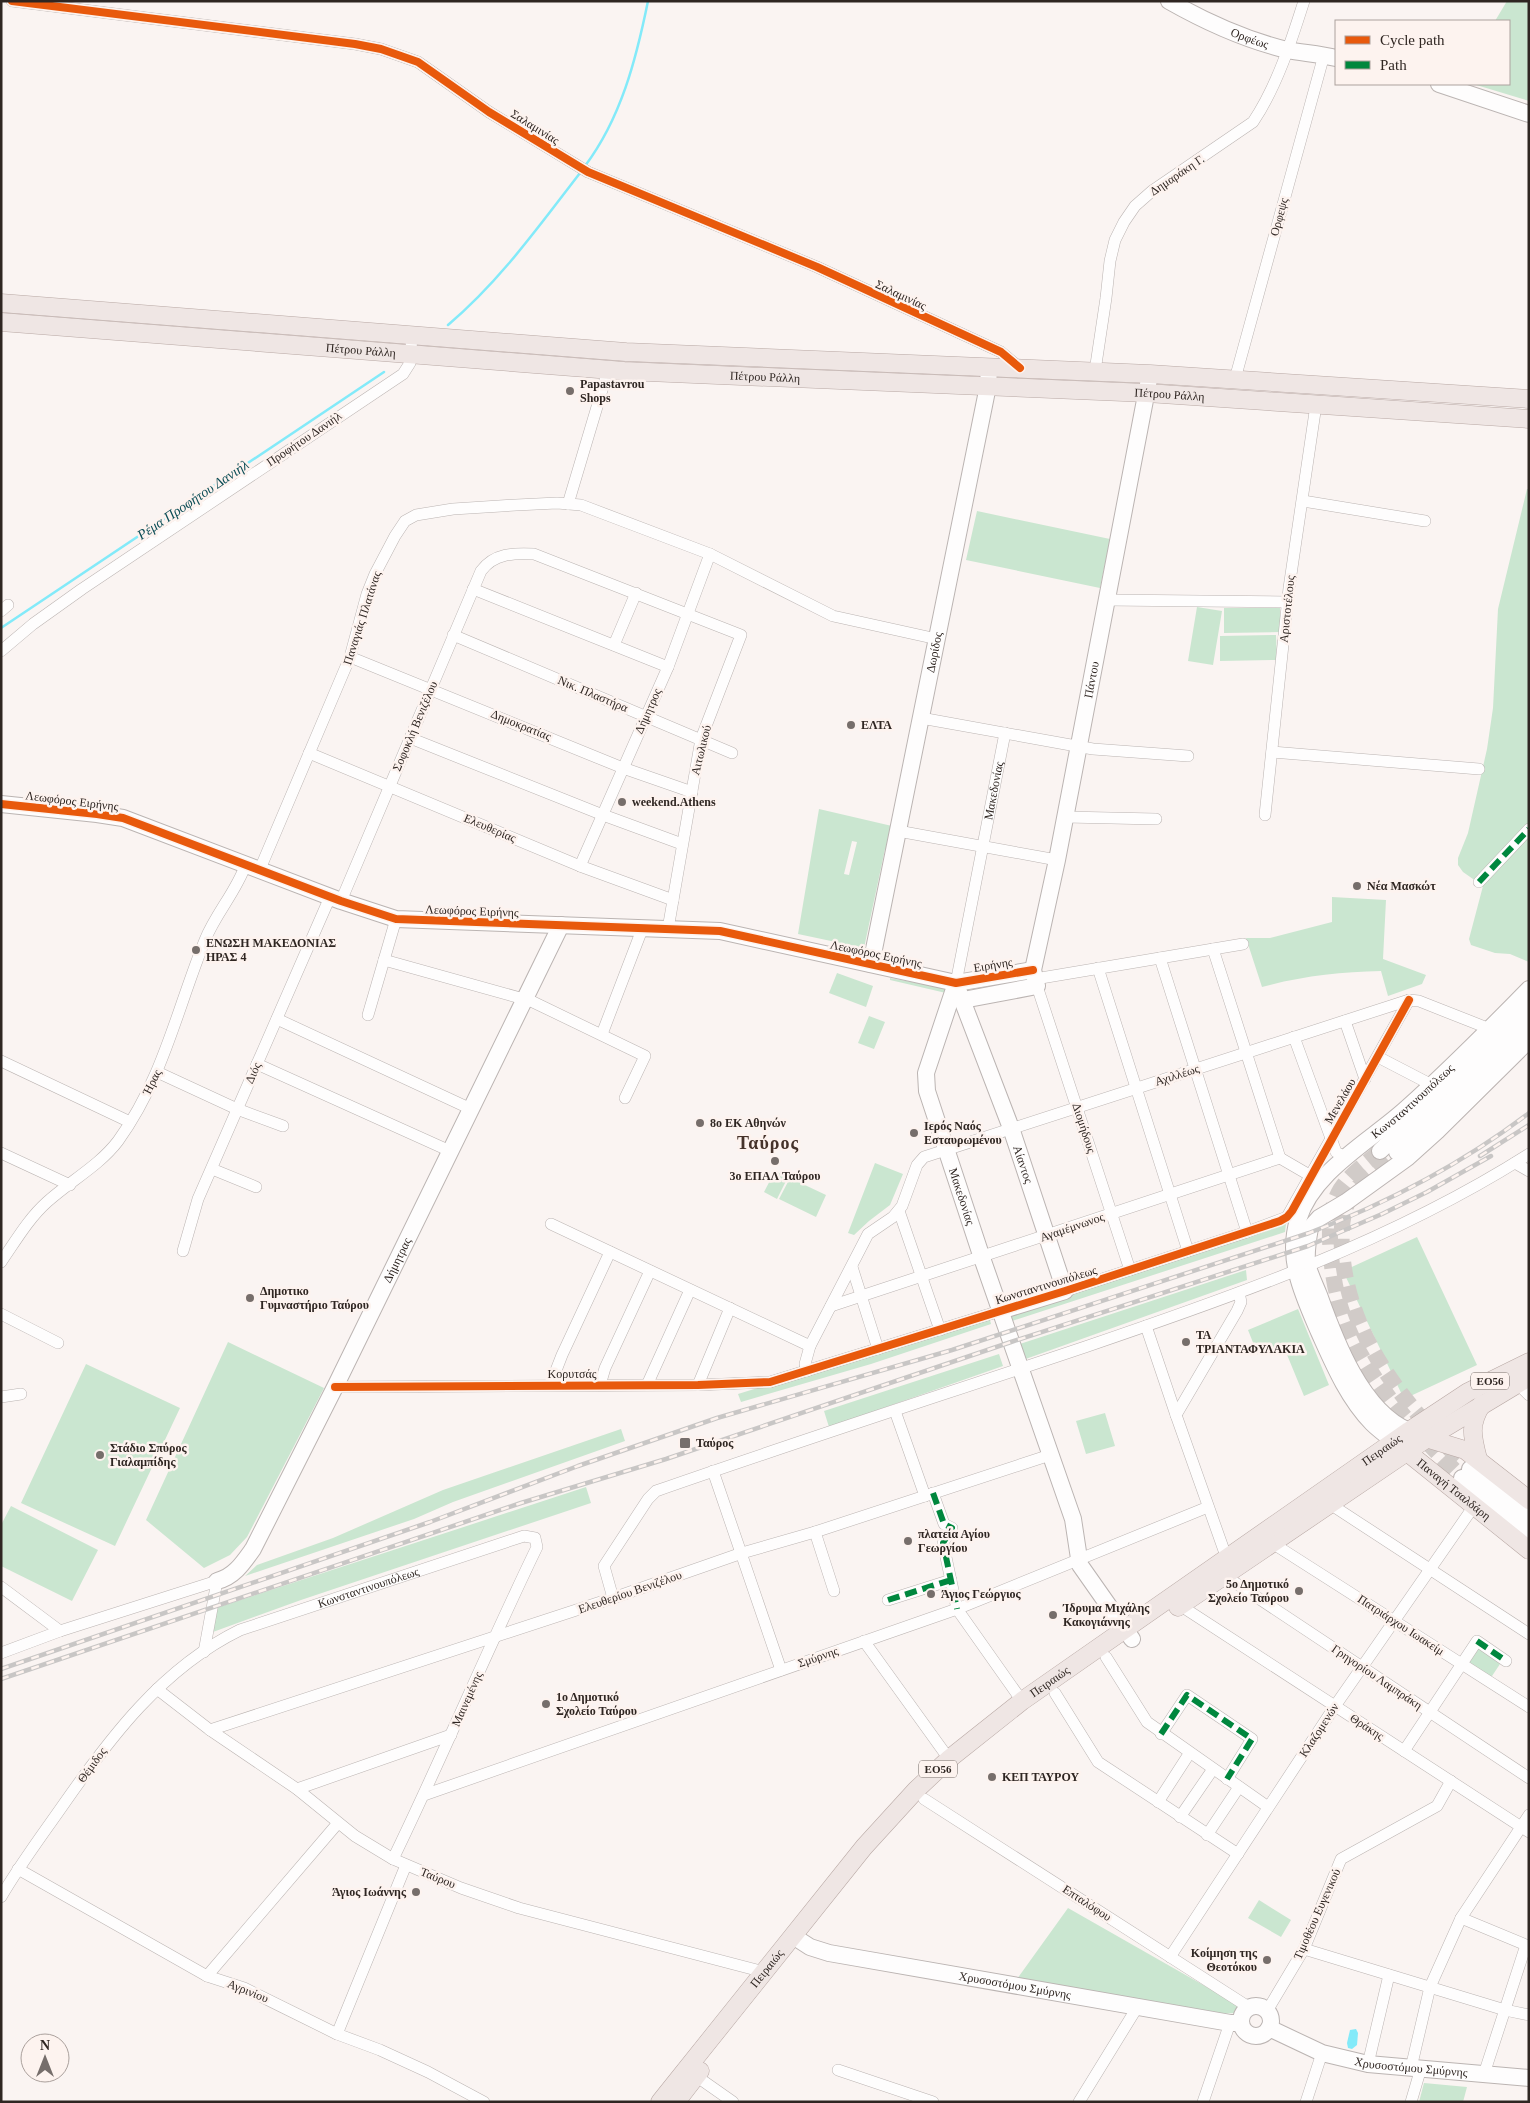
<svg xmlns="http://www.w3.org/2000/svg" width="1530" height="2103" font-family="Georgia,serif">
<style>
.green{fill:#cae6d0;fill-rule:evenodd}
.water{fill:#83eaf9}
.lines{fill:none;stroke-linecap:round;stroke-linejoin:round}
.stream{stroke:#83eaf9;stroke-width:2.5}
.secondary-tunnel{stroke:#d1cbc8;stroke-width:16;stroke-dasharray:16 8;stroke-linecap:butt}
.street-casing{stroke:#bbb4b2;stroke-width:12}
.secondary-casing{stroke:#bbb4b2;stroke-width:18}
.primary-casing{stroke:#b8a8a4;stroke-width:19}
.street{stroke:#fefdfd;stroke-width:11}
.secondary{stroke:#fefdfd;stroke-width:16}
.primary{stroke:#efe6e4;stroke-width:18}
.rail-casing{stroke:#c8c6c5;stroke-width:4.5}
.rail{stroke:#fdf3ef;stroke-width:2.5;stroke-dasharray:8;stroke-linecap:butt}
.quiet{stroke:#00873e;stroke-width:6;stroke-dasharray:12 6;stroke-linecap:butt}
.cycleway-casing{stroke:#fdf3ef;stroke-width:11}
.cycleway{stroke:#e8590c;stroke-width:8}
.poi-dot{fill:#766e6b;stroke:#fdf3ef;stroke-width:2}
.labels{text-anchor:middle;dominant-baseline:central;stroke-width:5;stroke-linejoin:round;paint-order:stroke}
.shield{fill:#fdf3ef;stroke:#6d6460;stroke-width:1}
.shield-label{font-size:11px;font-weight:bold;fill:#2f2622}
.street-label{font-size:12px;fill:#2f2622;stroke:#fdf3ef}
.poi-label{font-size:12px;font-weight:bold;fill:#2f2622;stroke:#fdf3ef;text-anchor:start}
.water-label{font-size:14px;font-style:italic;fill:#0b4d56;stroke:#fdf3ef}
.district-label{font-size:18px;font-weight:bold;letter-spacing:1px;fill:#45322a;stroke:#fdf3ef}
</style>
<rect width="100%" height="100%" fill="#faf4f2"/>
<path class="green" d="M1507,1H1529V101L1473,84H1509V21H1495Z
M1527,489H1529V962L1510,954L1495,953L1471,945L1469,939L1483,886L1463,872L1458,865V858L1468,833L1487,749L1493,708L1498,609Z
M977,511L1110,539L1100,588L966,560Z
M1197,607L1222,611L1213,665L1188,661Z
M1224,608H1280V632L1224,633Z
M1276,635L1277,660L1220,661V636Z
M819,809L892,826L887,849H885L864,948L798,934ZM852,841L857,842L849,875L844,874Z
M1332,897L1386,900L1383,959L1426,975L1422,984L1388,996L1381,971C1340,972 1302,976 1262,987L1246,938H1270L1332,922Z
M837,973L873,986L866,1007L829,993Z
M890,978L944,988L946,993L890,980Z
M869,1016L885,1022L874,1049L858,1043Z
M875,1163L903,1174L890,1205L869,1221L854,1235L848,1233Z
M775,1171L788,1177L777,1199L764,1192Z
M790,1178L826,1195L816,1217L779,1199Z
M1283,1223L1286,1224L1285,1232L1006,1323L1002,1312Z
M1417,1237L1477,1365L1404,1399L1343,1271Z
M1246,1270L1247,1280L1020,1361L1014,1346Z
M1298,1309L1329,1385L1304,1396L1283,1345L1258,1355L1248,1330Z
M989,1316L991,1324L871,1364L741,1402L738,1394Z
M228,1342L324,1388L247,1537L230,1555L204,1568L146,1520Z
M999,1354L1003,1366L829,1427L824,1411Z
M86,1364L180,1408L115,1546L21,1503Z
M1105,1413L1115,1446L1086,1454L1076,1421Z
M621,1429L625,1441L453,1502L414,1519L245,1576L257,1565L333,1538L443,1490Z
M586,1487L591,1503L301,1600L213,1632L216,1608Z
M11,1506L98,1550L72,1601L1,1566V1525Z
M1479,1645L1502,1661L1490,1679L1467,1663Z
M1259,1900L1291,1920L1281,1937L1248,1918Z
M1068,1908L1233,2002L1238,2007L1234,2013L1223,2014L1017,1979Z
M1424,2083L1467,2087L1463,2102H1419Z"/>
<path class="water" d="M1356,2029L1358,2033L1357,2045L1352,2049L1348,2048L1347,2043L1350,2030Z"/>
<g class="lines">
<path class="stream" d="M585,166C621,118 636,60 648,1
M448,325C500,281 539,226 580,173
M1,628L384,372"/>
<path class="secondary-tunnel" d="M1380,1151C1366,1164 1346,1177 1338,1194C1329,1212 1329,1235 1331,1254C1337,1350 1398,1413 1462,1478
M1388,1160C1375,1172 1358,1183 1350,1198C1341,1213 1341,1234 1342,1250C1348,1340 1408,1409 1470,1469"/>
<g class="street-casing">
<g id="street">
<path d="M12,1L355,44L381,49L418,62L489,112L588,172L817,267L1001,352L1020,368"/>
<path d="M1095,371L1106,298L1110,261L1115,240L1124,222L1135,206L1152,191L1253,122C1277,86 1291,42 1304,1"/>
<path d="M1235,379L1324,55"/>
<path d="M1303,501L1425,521"/>
<path d="M568,504L608,370"/>
<path d="M473,589L668,667"/>
<path d="M1107,600L1287,602"/>
<path d="M1,611L8,605"/>
<path d="M453,635L732,753"/>
<path d="M614,645L636,593"/>
<path d="M1,651L33,624L82,589L403,374L410,363L412,335"/>
<path d="M350,657L623,768L692,792"/>
<path d="M921,718L1093,749L1188,756"/>
<path d="M410,738L603,815L682,844"/>
<path d="M1272,752L1479,769"/>
<path d="M309,753L580,866L673,900"/>
<path d="M1265,815L1289,588L1316,405"/>
<path d="M1066,817L1156,819"/>
<path d="M898,831L1057,860"/>
<path d="M580,866L668,667L710,554"/>
<path d="M260,869L350,657L367,594L375,574L395,536L405,521L416,515L453,509L516,505L557,503L581,505L710,554L833,616L937,639"/>
<path d="M1479,882L1529,829"/>
<path d="M341,901L481,571C494,553 514,553 534,554L741,635L701,739L668,929"/>
<path d="M1213,949L1280,1158"/>
<path d="M1160,958L1247,1232"/>
<path d="M384,960L531,1001L645,1056L625,1098"/>
<path d="M1098,968L1188,1251"/>
<path d="M1035,979L1243,944"/>
<path id="s1" d="M956,983L1005,733"/>
<path d="M1037,986L1130,1270"/>
<path d="M368,1015L396,919"/>
<path d="M277,1019L471,1109"/>
<path d="M1345,1021L1365,1079"/>
<path d="M602,1034L643,927"/>
<path d="M1294,1037L1336,1152L1347,1158"/>
<path d="M1378,1057L1432,1085"/>
<path d="M1,1061L130,1122"/>
<path d="M257,1064L450,1151"/>
<path d="M157,1072L237,1109L283,1126"/>
<path d="M1,1153L70,1185"/>
<path d="M1515,1163L1529,1171"/>
<path d="M212,1169L256,1187"/>
<path d="M899,1211L940,1330"/>
<path d="M551,1224L810,1346"/>
<path d="M183,1251L198,1199L330,897"/>
<path d="M1,1262C15,1242 28,1219 47,1202C70,1181 99,1166 118,1141C163,1079 177,1009 205,940C216,913 236,892 246,864"/>
<path d="M852,1267L878,1349"/>
<path d="M1065,1291L1247,1232L1287,1217L1409,1000"/>
<path d="M831,1306L1280,1158L1311,1176"/>
<path d="M1,1314L58,1343"/>
<path d="M1146,1326L1176,1415L1227,1559"/>
<path d="M807,1371L805,1364L810,1346L868,1234L893,1217L902,1206L917,1165L924,1157L1409,1000L1419,1001L1490,1029"/>
<path d="M1517,1383L1529,1395"/>
<path d="M554,1385L555,1373L562,1355L610,1252"/>
<path d="M600,1385L605,1368L650,1271"/>
<path d="M647,1385L690,1290"/>
<path d="M698,1385L730,1308"/>
<path d="M335,1387L698,1385L770,1382L1000,1311"/>
<path d="M1,1397L21,1394"/>
<path d="M895,1411L925,1496"/>
<path d="M1176,1415L1237,1311L1241,1302L1239,1293"/>
<path d="M713,1471L781,1670"/>
<path d="M933,1493L944,1524L952,1528L943,1543L957,1609L1022,1701"/>
<path d="M1330,1504L1529,1634"/>
<path d="M815,1532L834,1591"/>
<path d="M1272,1543L1529,1707"/>
<path d="M1225,1576L1529,1778"/>
<path d="M1,1587L60,1631"/>
<path d="M613,1598L604,1566L648,1499L656,1491C799,1441 942,1395 1085,1347C1238,1295 1392,1241 1529,1154"/>
<path d="M888,1600L951,1580"/>
<path d="M1181,1606L1529,1832"/>
<path d="M864,1641L949,1759"/>
<path d="M1,1653L60,1631L217,1581L204,1652"/>
<path d="M1106,1657L1147,1722L1268,1807"/>
<path d="M157,1689L210,1730L297,1789L355,1836L393,1859L461,1888L519,1908L764,1972"/>
<path d="M1055,1693L1098,1762L1238,1854"/>
<path d="M210,1730L613,1598L742,1553L815,1532L1050,1455"/>
<path d="M1161,1734L1187,1695L1252,1739L1227,1779"/>
<path d="M1404,1751L1477,1641L1506,1661"/>
<path d="M297,1789L451,1735"/>
<path d="M424,1795L957,1609L1208,1507"/>
<path d="M924,1799L1250,2008"/>
<path d="M1158,1802L1189,1754"/>
<path d="M1180,1817L1213,1769"/>
<path d="M1207,1835L1239,1787"/>
<path d="M18,1869L207,1976L244,1988L337,2034L380,2050L428,2072L484,2102"/>
<path id="s2" d="M1,1897C19,1866 40,1838 61,1808C109,1739 162,1668 240,1630L524,1536L535,1538L537,1547C487,1650 443,1756 393,1859"/>
<path d="M1461,1918L1526,1945L1484,2074"/>
<path d="M1304,1949L1505,2010L1529,2015"/>
<path d="M1170,1957L1335,1706L1474,1506"/>
<path d="M207,1976L338,1823"/>
<path d="M1267,2011L1304,1949L1341,1859L1437,1806L1451,1781"/>
<path d="M337,2034L406,1865"/>
<path d="M1368,2064L1389,1975"/>
<path d="M1411,2068L1430,1987L1461,1918L1529,1815"/>
<path d="M838,2070L933,2102"/>
<path d="M696,2076L733,2102"/>
<path d="M1079,2102L1138,2006"/>
<path d="M1203,2102L1230,2023"/>
<path d="M1306,2102L1322,2053"/>
<path d="M1411,2102L1421,2068"/>
</g>
</g>
<g class="secondary-casing">
<g id="secondary">
<path id="s3" d="M1169,1C1206,22 1246,40 1287,50C1303,53 1320,54 1336,58"/>
<path d="M1439,84L1529,114"/>
<path d="M1,804L97,814L123,818L341,901L396,919L720,931L956,983L1033,970"/>
<path id="s4" d="M871,964L988,386L989,367"/>
<path id="s5" d="M956,983L926,1073L927,1091L982,1258L1073,1519L1080,1565L1132,1639"/>
<path id="s6" d="M959,992L1011,1128L1065,1291L1000,1311"/>
<path id="s7" d="M963,1000L1037,986L1033,970L1057,860L1150,374"/>
<path d="M1380,1151L1454,1082L1529,1007"/>
<path d="M1397,1152L1462,1091L1529,1024"/>
<path d="M1409,1431C1362,1412 1335,1340 1319,1295C1315,1285 1309,1273 1307,1263C1306,1252 1308,1239 1310,1228L1319,1218L1346,1202L1407,1158L1437,1131L1529,1040"/>
<path id="s8" d="M1404,1449C1393,1440 1381,1432 1372,1423C1347,1397 1333,1363 1319,1332C1303,1295 1286,1260 1298,1220C1313,1171 1371,1141 1407,1108C1449,1070 1489,1030 1529,989"/>
<path d="M1470,1469L1529,1518"/>
<path d="M1462,1478L1529,1532"/>
<path id="s9" d="M217,1581C234,1577 243,1563 253,1549L335,1387L561,925"/>
<path id="s10" d="M793,1936L810,1947L829,1953L1230,2023H1241"/>
<circle cx="1256" cy="2021" r="15"/>
<path id="s11" d="M1269,2028L1322,2053L1368,2064L1529,2078"/>
</g>
</g>
<g class="primary-casing">
<g id="primary">
<path d="M1,303L626,352L1150,374L1529,399"/>
<path id="s12" d="M1,322L624,371L1147,393L1529,419"/>
<path d="M1419,1436L1465,1450L1529,1500"/>
<path id="s13" d="M1407,1452L1529,1550"/>
<path d="M1478,1459C1472,1436 1469,1424 1482,1404"/>
<path d="M1178,1607L1426,1439L1529,1377"/>
<path id="s14" d="M660,2102L864,1847L916,1790L949,1759L1022,1701L1409,1431L1468,1392L1529,1362"/>
<path d="M676,2102L700,2071"/>
</g>
</g>
<use href="#street" class="street"/>
<use href="#secondary" class="secondary"/>
<use href="#primary" class="primary"/>
<g class="rail-casing">
<path id="rail" d="M1480,1156L1529,1125
M1,1669L430,1522L578,1466L717,1418L952,1350L1309,1233C1387,1203 1462,1164 1529,1113
M1,1679L521,1503L666,1459L1011,1342L1308,1246L1382,1214L1427,1192L1491,1156"/>
</g>
<use href="#rail" class="rail"/>
<path class="quiet" d="M1479,882L1529,829
M933,1493L944,1524L952,1528L943,1543L957,1609
M888,1600L951,1580
M1477,1641L1506,1661
M1161,1734L1187,1695L1252,1739L1227,1779"/>
<g class="cycleway-casing">
<path id="cycleway" d="M12,1L355,44L381,49L418,62L489,112L588,172L817,267L1001,352L1020,368
M1,804L97,814L123,818L341,901L396,919L720,931L956,983L1033,970
M335,1387L698,1385L770,1382L1065,1291L1280,1221L1287,1217L1292,1211L1409,1000"/>
</g>
<use href="#cycleway" class="cycleway"/>
</g>
<g class="poi-dot">
<circle cx="570" cy="391" r="5"/>
<circle cx="851" cy="725" r="5"/>
<circle cx="622" cy="802" r="5"/>
<circle cx="1357" cy="886" r="5"/>
<circle cx="196" cy="950" r="5"/>
<circle cx="700" cy="1123" r="5"/>
<circle cx="914" cy="1133" r="5"/>
<circle cx="775" cy="1161" r="5"/>
<circle cx="250" cy="1298" r="5"/>
<circle cx="1186" cy="1342" r="5"/>
<rect x="679" y="1437" width="12" height="12" rx="2.5"/>
<circle cx="100" cy="1455" r="5"/>
<circle cx="908" cy="1541" r="5"/>
<circle cx="1299" cy="1591" r="5"/>
<circle cx="931" cy="1594" r="5"/>
<circle cx="1053" cy="1615" r="5"/>
<circle cx="546" cy="1704" r="5"/>
<circle cx="992" cy="1777" r="5"/>
<circle cx="416" cy="1892" r="5"/>
<circle cx="1267" cy="1960" r="5"/>
</g>
<g class="labels">
<g class="shield">
<rect x="1471" y="1372.5" width="38" height="17" rx="4"/>
<rect x="919" y="1760.5" width="38" height="17" rx="4"/>
</g>
<g class="shield-label">
<text x="1490" y="1381">ΕΟ56</text>
<text x="938" y="1769">ΕΟ56</text>
</g>
<g class="street-label">
<text stroke="none"><textPath href="#s3" startOffset="89">Ορφέως</textPath></text>
<text transform="translate(535 127) rotate(32)">Σαλαμινίας</text>
<text transform="translate(1177 175) rotate(-34)">Δημαράκη Γ.</text>
<text transform="translate(1279 217) rotate(-75)">Ορφεψς</text>
<text transform="translate(901 295) rotate(25)">Σαλαμινίας</text>
<text stroke="none"><textPath href="#s12" startOffset="361">Πέτρου Ράλλη</textPath></text>
<text stroke="none"><textPath href="#s12" startOffset="766">Πέτρου Ράλλη</textPath></text>
<text stroke="none"><textPath href="#s12" startOffset="1171">Πέτρου Ράλλη</textPath></text>
<text transform="translate(304 439) rotate(-34)">Προφήτου Δανιήλ</text>
<text transform="translate(1287 609) rotate(-84)">Αριστοτέλους</text>
<text transform="translate(362 618) rotate(-72)">Παναγιάς Πλατάνας</text>
<text stroke="none"><textPath href="#s4" startOffset="318">Δωρίδος</textPath></text>
<text stroke="none"><textPath href="#s7" startOffset="388">Πάντου</textPath></text>
<text transform="translate(593 694) rotate(23)">Νικ. Πλαστήρα</text>
<text transform="translate(648 711) rotate(-66)">Δήμητρος</text>
<text transform="translate(521 725) rotate(22)">Δημοκρατίας</text>
<text transform="translate(415 726) rotate(-67)">Σοφοκλή Βενιζέλου</text>
<text transform="translate(701 750) rotate(-76)">Αιτωλικού</text>
<text stroke="none"><textPath href="#s1" startOffset="196">Μακεδονίας</textPath></text>
<text transform="translate(72 801) rotate(7)">Λεωφόρος Ειρήνης</text>
<text transform="translate(490 828) rotate(23)">Ελευθερίας</text>
<text transform="translate(472 911) rotate(2)">Λεωφόρος Ειρήνης</text>
<text transform="translate(876 954) rotate(12)">Λεωφόρος Ειρήνης</text>
<text transform="translate(993 965) rotate(-9)">Ειρήνης</text>
<text transform="translate(253 1073) rotate(-66)">Διός</text>
<text transform="translate(1177 1075) rotate(-18)">Αχιλλέως</text>
<text transform="translate(152 1082) rotate(-63)">Ήρας</text>
<text transform="translate(1340 1101) rotate(-60)">Μενελάου</text>
<text stroke="none"><textPath href="#s8" startOffset="431">Κωνσταντινουπόλεως</textPath></text>
<text transform="translate(1084 1128) rotate(72)">Διομήδους</text>
<text stroke="none"><textPath href="#s6" startOffset="184">Αίαντος</textPath></text>
<text stroke="none"><textPath href="#s5" startOffset="224">Μακεδονίας</textPath></text>
<text transform="translate(1072 1227) rotate(-19)">Αγαμέμνωνος</text>
<text stroke="none"><textPath href="#s9" startOffset="372">Δήμητρας</textPath></text>
<text transform="translate(1046 1285) rotate(-17)">Κωνσταντινουπόλεως</text>
<text x="572" y="1374">Κορυτσάς</text>
<text stroke="none"><textPath href="#s14" startOffset="981">Πειραιώς</textPath></text>
<text stroke="none"><textPath href="#s13" startOffset="60">Παναγή Τσαλδάρη</textPath></text>
<text stroke="none"><textPath href="#s2" startOffset="498">Κωνσταντινουπόλεως</textPath></text>
<text transform="translate(630 1592) rotate(-19)">Ελευθερίου Βενιζέλου</text>
<text transform="translate(1401 1625) rotate(33)">Πατριάρχου Ιωακείμ</text>
<text transform="translate(818 1657) rotate(-19)">Σμύρνης</text>
<text transform="translate(1377 1677) rotate(34)">Γρηγορίου Λαμπράκη</text>
<text stroke="none"><textPath href="#s14" startOffset="576">Πειραιώς</textPath></text>
<text transform="translate(467 1699) rotate(-66)">Μαινεμένης</text>
<text transform="translate(1367 1727) rotate(33)">Θράκης</text>
<text transform="translate(1319 1730) rotate(-57)">Κλαζομενών</text>
<text transform="translate(92 1765) rotate(-54)">Θέμιδος</text>
<text transform="translate(438 1878) rotate(22)">Ταύρου</text>
<text transform="translate(1087 1903) rotate(33)">Επταλόφου</text>
<text transform="translate(1317 1914) rotate(-66)">Τιμοθέου Ευγενικού</text>
<text stroke="none"><textPath href="#s14" startOffset="171">Πειραιώς</textPath></text>
<text stroke="none"><textPath href="#s10" startOffset="229">Χρυσοστόμου Σμύρνης</textPath></text>
<text transform="translate(248 1991) rotate(22)">Αγρινίου</text>
<text stroke="none"><textPath href="#s11" startOffset="149">Χρυσοστόμου Σμύρνης</textPath></text>
</g>
<g class="poi-label">
<text x="580" y="384">Papastavrou<tspan x="580" dy="14">Shops</tspan></text>
<text x="861" y="725">ΕΛΤΑ</text>
<text x="632" y="802">weekend.Athens</text>
<text x="1367" y="886">Νέα Μασκώτ</text>
<text x="206" y="943">ΕΝΩΣΗ ΜΑΚΕΔΟΝΙΑΣ<tspan x="206" dy="14">ΗΡΑΣ 4</tspan></text>
<text x="710" y="1123">8ο ΕΚ Αθηνών</text>
<text x="924" y="1126">Ιερός Ναός<tspan x="924" dy="14">Εσταυρωμένου</tspan></text>
<text x="775" y="1176" text-anchor="middle">3ο ΕΠΑΛ Ταύρου</text>
<text x="260" y="1291">Δημοτικο<tspan x="260" dy="14">Γυμναστήριο Ταύρου</tspan></text>
<text x="1196" y="1335">ΤΑ<tspan x="1196" dy="14">ΤΡΙΑΝΤΑΦΥΛΑΚΙΑ</tspan></text>
<text x="696" y="1443">Ταύρος</text>
<text x="110" y="1448">Στάδιο Σπύρος<tspan x="110" dy="14">Γιαλαμπίδης</tspan></text>
<text x="918" y="1534">πλατεία Αγίου<tspan x="918" dy="14">Γεωργίου</tspan></text>
<text x="1289" y="1584" text-anchor="end">5ο Δημοτικό<tspan x="1289" dy="14">Σχολείο Ταύρου</tspan></text>
<text x="941" y="1594">Άγιος Γεώργιος</text>
<text x="1063" y="1608">Ίδρυμα Μιχάλης<tspan x="1063" dy="14">Κακογιάννης</tspan></text>
<text x="556" y="1697">1ο Δημοτικό<tspan x="556" dy="14">Σχολείο Ταύρου</tspan></text>
<text x="1002" y="1777">ΚΕΠ ΤΑΥΡΟΥ</text>
<text x="406" y="1892" text-anchor="end">Άγιος Ιωάννης</text>
<text x="1257" y="1953" text-anchor="end">Κοίμηση της<tspan x="1257" dy="14">Θεοτόκου</tspan></text>
</g>
<g class="water-label">
<text transform="translate(193 500) rotate(-34)">Ρέμα Προφήτου Δανιήλ</text>
</g>
<g class="district-label">
<text x="768" y="1143">Ταύρος</text>
</g>
</g>
<rect width="1530" height="2103" fill="none" stroke="#2f2622" stroke-width="5"/>
<rect x="1335" y="20" width="175" height="65" fill="#fdf3ef" stroke="#aba19d"/>
<rect x="1345" y="36" width="25" height="8" fill="#e8590c" stroke="#aba19d"/>
<text x="1380" y="45" font-size="15" fill="#2f2622">Cycle path</text>
<rect x="1345" y="61" width="25" height="8" fill="#00873e" stroke="#aba19d"/>
<text x="1380" y="70" font-size="15" fill="#2f2622">Path</text>
<g transform="translate(45 2058)"><circle r="24" fill="#fdf3ef" stroke="#aba19d"/>
<path d="M0-4L9 19L0 12L-9 19Z" fill="#766e6b"/>
<text y="-8" font-size="14" font-weight="bold" text-anchor="middle" fill="#2f2622">N</text>
</g>
</svg>
